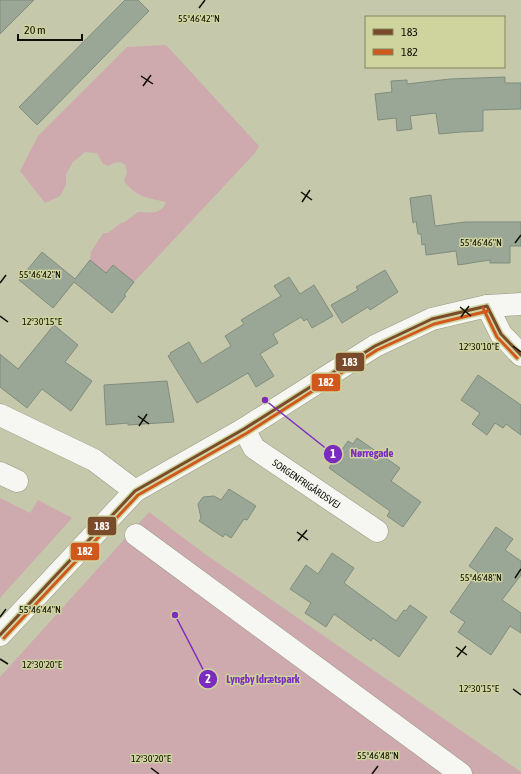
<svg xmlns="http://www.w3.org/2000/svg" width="521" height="774" font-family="'Asap Condensed',sans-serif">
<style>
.green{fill:#cea9ad}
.building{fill:#9aa797;stroke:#808d7c}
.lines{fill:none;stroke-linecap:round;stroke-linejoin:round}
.minor-casing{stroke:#979a83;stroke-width:23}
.minor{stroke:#f6f7f2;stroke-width:22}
.bus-1-casing{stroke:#cfd49f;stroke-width:6}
.bus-2-casing{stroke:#cfd49f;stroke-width:6}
.bus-1{stroke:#7a4b2a;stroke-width:3}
.bus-2{stroke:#d0581d;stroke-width:3}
.ticks{fill:none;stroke:#0e0f00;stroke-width:1.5}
.labels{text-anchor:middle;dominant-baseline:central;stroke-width:3;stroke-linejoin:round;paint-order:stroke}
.street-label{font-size:10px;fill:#0e0f00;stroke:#cfd49f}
.ticks-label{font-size:10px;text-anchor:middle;fill:#0e0f00;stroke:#cfd49f;stroke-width:3;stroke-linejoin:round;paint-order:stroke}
.leader{fill:none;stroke:#7b2cbf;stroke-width:1.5}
.callout-dot{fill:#7b2cbf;stroke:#cfd49f;stroke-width:1.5}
.mark-label{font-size:12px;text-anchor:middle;font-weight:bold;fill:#fff}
.callout-label{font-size:11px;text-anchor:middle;font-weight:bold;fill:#7b2cbf;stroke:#cfd49f;stroke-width:3;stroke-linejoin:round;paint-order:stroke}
.line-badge{stroke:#cfd49f;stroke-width:1.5}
.badge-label{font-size:11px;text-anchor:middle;font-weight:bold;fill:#fff}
</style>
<rect width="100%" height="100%" fill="#c5c8ab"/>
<path class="green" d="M166,45L259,146L255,153L134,282L113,265L106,273L114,279L90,260L91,252L103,233H108L121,223L125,222L138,212C151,212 160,216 166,202C148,198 136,197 124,181L127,173L125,165C119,160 115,162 109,166L103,164L97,153L85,152L73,162L66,174V185L60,196L45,203L20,171L38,136L127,47Z
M0,498L30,513L38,500L72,518L0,598Z
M149,512L205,554L521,772V774H0V677Z"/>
<path class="building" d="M0,0H34L0,34Z
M125,0H138L149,11L37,125L19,107Z
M505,77V83H521V109L483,110V131L461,132L439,134L436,113L410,116L412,129L397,131L396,118L378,120L375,94L392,92L391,81L407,80V84L450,79Z
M431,195L435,226L465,222H521V246H510V263H490V260L458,265L456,251L426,255L425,244L422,245L421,234H418L416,221L413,223L410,198Z
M42,252L75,279L90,260L106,273L113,265L134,282L124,295L126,296L112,313L74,282L53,308L19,280Z
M385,270L398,292L370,310L368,307L342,323L331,305L358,290L356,287Z
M289,277L300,294L314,285L333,316L312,328L307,319L304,321L301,317L273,334L278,343L260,354L274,376L256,387L248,373L197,403L168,356L171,354L170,353L189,342L202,364L231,346L225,336L244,324L241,320L281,296L274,286Z
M54,325L78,345L65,362L92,381L71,411L42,389L27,408L0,387V354L18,369Z
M478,375L521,405V435L506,424L503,428L495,423L487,435L472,424L480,413L461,400Z
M167,381L174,422L128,425V423L106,425L104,385Z
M357,438L400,468L391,481L421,502L403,527L387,516L390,511L329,468L348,441L353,444Z
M229,489L256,506L247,520L244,519L231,538L225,534L223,537L199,521L201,518L198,504L203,497L214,496L221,500Z
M496,527L513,539L505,550L521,561V575L502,600L521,613V633L510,626L491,655L458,632L465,622L450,612L478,572L469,566Z
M332,553L354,568L344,583L396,621L404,610L406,611L410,605L427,617L399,657L373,638L371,641L334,614L326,627L305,613L311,603L290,589L306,565L318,574Z"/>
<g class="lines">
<g class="minor-casing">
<g id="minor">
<path d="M487,306L501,334L521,355"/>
<path d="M0,415L94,460L135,491"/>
<path id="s1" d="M244,429L254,448L377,531"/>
<path d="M0,473L17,481"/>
<path d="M136,535L461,774"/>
<path d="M0,635L135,491L244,429L375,346L432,319L487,306L521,304"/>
</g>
</g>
<use href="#minor" class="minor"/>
<g class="bus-1-casing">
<path id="bus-1" d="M487,306L501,334L521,355
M0,635L135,491L244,429L375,346L432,319L487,306"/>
</g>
<g class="bus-2-casing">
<path id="bus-2" d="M483,308L497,337L517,358
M4,638L138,495L247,433L377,350L434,324L488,311"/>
</g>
<use href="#bus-1" class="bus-1"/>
<use href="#bus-2" class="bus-2"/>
</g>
<path class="ticks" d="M199,8L205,0M141,76L153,84M143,86L151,75M301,192L312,200M302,202L310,190M515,243L521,235M0,283L6,275M460,307L471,316M0,316L8,322M461,317L469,306M513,346L521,352M138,416L149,424M139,426L147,414M297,532L308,540M298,541L307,530M515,578L521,569M0,617L6,609M456,647L467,655M457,657L466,646M0,659L8,664M513,689L521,695M151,768L159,774M372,774L378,766"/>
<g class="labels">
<g class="street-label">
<text stroke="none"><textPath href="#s1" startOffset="85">SORGENFRIGÅRDSVEJ</textPath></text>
</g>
</g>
<g class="ticks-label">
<text x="199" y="22">55°46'42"N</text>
<text x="481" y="246">55°46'46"N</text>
<text x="40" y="278">55°46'42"N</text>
<text x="42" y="325">12°30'15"E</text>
<text x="479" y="350">12°30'10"E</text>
<text x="481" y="581">55°46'48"N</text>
<text x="40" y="613">55°46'44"N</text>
<text x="42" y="668">12°30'20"E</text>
<text x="479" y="692">12°30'15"E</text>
<text x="378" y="759">55°46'48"N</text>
<text x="151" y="762">12°30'20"E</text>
</g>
<path class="leader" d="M265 400L333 454M175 615L208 679"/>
<g class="callout-dot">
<circle cx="265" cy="400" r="4"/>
<circle cx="175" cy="615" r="4"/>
<circle cx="333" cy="454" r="10"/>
<circle cx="208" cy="679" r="10"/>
</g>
<g class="mark-label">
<text x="333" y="458">1</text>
<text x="208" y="683">2</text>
</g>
<g class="callout-label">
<text x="372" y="457">Nørregade</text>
<text x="263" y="683">Lyngby Idrætspark</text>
</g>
<g class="line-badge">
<rect x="335" y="352" width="30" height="20" rx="4" fill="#7a4b2a"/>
<rect x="311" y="373" width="30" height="19" rx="4" fill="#d0581d"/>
<rect x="87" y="516" width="30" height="20" rx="4" fill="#7a4b2a"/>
<rect x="70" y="542" width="30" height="19" rx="4" fill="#d0581d"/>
</g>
<g class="badge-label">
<text x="350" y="366">183</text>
<text x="326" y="386">182</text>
<text x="102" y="530">183</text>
<text x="85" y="555">182</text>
</g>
<rect x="365" y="16" width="140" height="52" fill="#cfd49f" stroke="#82855f"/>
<rect x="373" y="29" width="20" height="6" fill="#7a4b2a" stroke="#82855f"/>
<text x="401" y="36" font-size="12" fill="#0e0f00">183</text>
<rect x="373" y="49" width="20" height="6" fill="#d0581d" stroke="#82855f"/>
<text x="401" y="56" font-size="12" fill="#0e0f00">182</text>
<path d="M18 34v6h64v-6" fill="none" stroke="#0e0f00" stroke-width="2"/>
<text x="24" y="34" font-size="12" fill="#0e0f00" stroke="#cfd49f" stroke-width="3" paint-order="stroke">20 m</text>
</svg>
